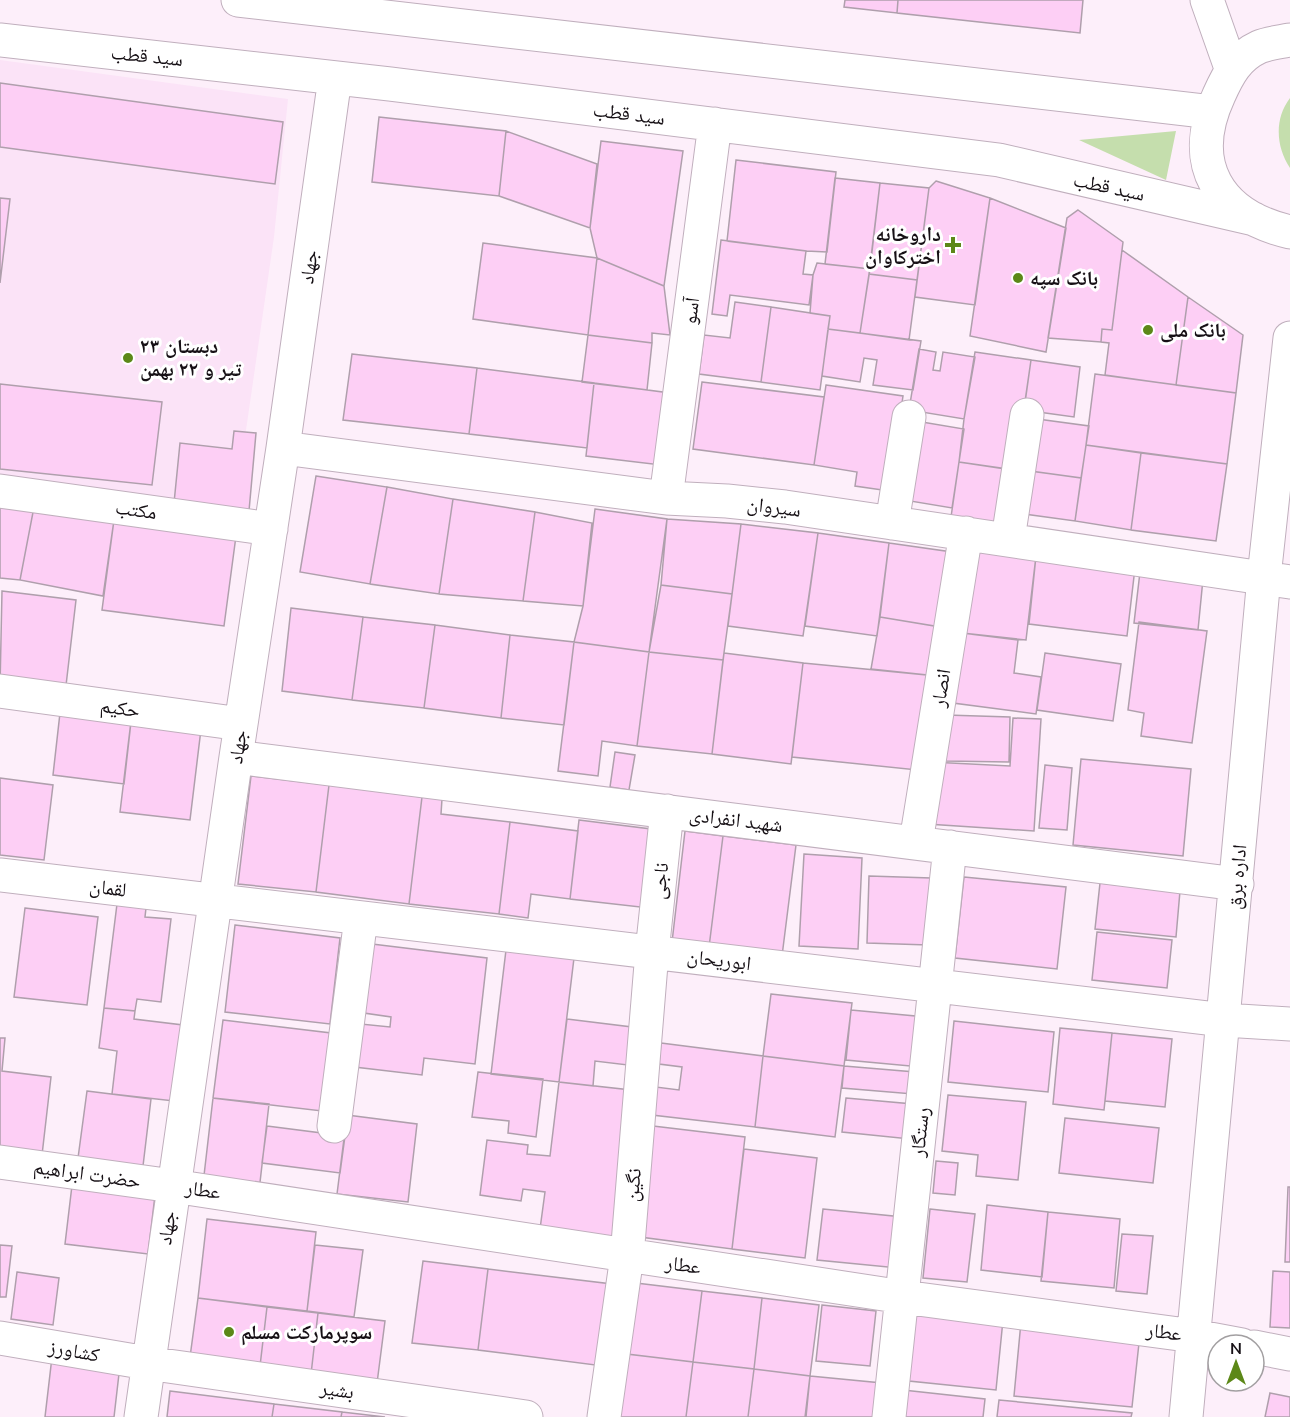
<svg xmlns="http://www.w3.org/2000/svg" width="1290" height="1417" font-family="'Nunito Sans','Noto Naskh Arabic',sans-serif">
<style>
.built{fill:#fbe3f7}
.green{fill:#c5dead}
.building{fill:#fdcff5;stroke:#af9fac;stroke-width:1.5}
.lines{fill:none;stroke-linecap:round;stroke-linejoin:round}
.minor-casing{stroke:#c0afbd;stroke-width:35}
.minor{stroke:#fff;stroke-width:33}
.poi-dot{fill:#5c8818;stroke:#fff;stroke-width:2}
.labels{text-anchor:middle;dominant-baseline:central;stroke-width:6;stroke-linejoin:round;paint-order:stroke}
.street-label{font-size:20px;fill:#161015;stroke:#fff}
.poi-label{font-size:20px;font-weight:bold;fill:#161015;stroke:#fff;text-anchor:start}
</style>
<rect width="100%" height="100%" fill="#fdeffa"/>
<path class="built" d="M0,60L288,99L274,237L235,506L0,479Z"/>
<path class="green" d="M1290,98V168C1276,147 1274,119 1290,98Z
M1176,131L1166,180L1079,140Z"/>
<path class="building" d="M845,0H898L897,13L844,7Z
M898,0H1083L1080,33L897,13Z
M0,83L283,122L275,184L0,147Z
M379,117L506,131L499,196L372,182Z
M506,131L597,164L590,228L499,196Z
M601,141L683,151L664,286L597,258L590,228Z
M736,160L836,172L827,252L806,251L727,241Z
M835,178L880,183L870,269L825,264Z
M936,181L990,198L975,305L915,297L929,188Z
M880,183L929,188L917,280L869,274Z
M0,198L10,199L0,283Z
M990,198L1066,228L1046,352L970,336Z
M1078,210L1123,242L1112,330L1102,329L1101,342L1048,338L1067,218Z
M721,240L806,251L803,274L813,275L809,305L730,295L727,316L712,314Z
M483,243L597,258L588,335L473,319Z
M1122,250L1188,297L1176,385L1105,375L1109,343L1101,342L1102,329L1112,330Z
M597,258L664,286L670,335L652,333V343L588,335Z
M817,263L870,269L860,333L828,329L830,316L810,313L813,275Z
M869,274L917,280L909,340L860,333Z
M1188,297L1243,335L1236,393L1176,385Z
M735,302L771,307L761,382L699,374L704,335L730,338Z
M771,307L830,316L820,390L761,382Z
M828,329L921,341L913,390L873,385L877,360L864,358L860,382L822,376Z
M588,335L652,343L647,390L582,382Z
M919,349L936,352L933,370L940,371L943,352L975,357L964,419L909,410Z
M975,352L1031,360L1015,470L959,462L964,419Z
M352,354L477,368L469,434L343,420Z
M1031,360L1080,367L1074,417L1024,410Z
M477,368L594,383L587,448L469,434Z
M1095,374L1236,393L1227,464L1086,445Z
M702,382L824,397L814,465L693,449Z
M594,383L670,393L661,465L586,456Z
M0,384L162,402L152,485L0,469Z
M826,385L903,396L889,491L855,486L857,472L814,465Z
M1030,418L1089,426L1081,478L1023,470Z
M916,421L964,429L952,508L904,500Z
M234,431L256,433L249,511L174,503L180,443L232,449Z
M1086,445L1141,453L1131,530L1075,521Z
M1141,453L1227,464L1216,541L1131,530Z
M959,462L1012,470L1005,524L951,517Z
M1023,470L1081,478L1075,521L1017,513Z
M316,476L387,487L370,584L300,572Z
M387,487L453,499L439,594L370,584Z
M453,499L535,512L523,601L439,594Z
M0,501L34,507L20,580L0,578Z
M34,507L114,520L103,596L20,580Z
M595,509L667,519L649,652L574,642L583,606Z
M535,512L592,523L583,606L523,601Z
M667,519L741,524L732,594L661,585Z
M114,520L236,536L224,626L102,610Z
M741,524L818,533L803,636L728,626Z
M818,533L889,543L877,636L805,626Z
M889,543L952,552L940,627L880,617Z
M972,547L1036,556L1026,640L962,633Z
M1036,556L1135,568L1127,636L1029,624Z
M1140,572L1203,579L1198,630L1134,623Z
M661,585L732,594L723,660L649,652Z
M2,591L76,600L65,694L0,687Z
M291,608L363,617L352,700L282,691Z
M363,617L435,625L424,708L352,700Z
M880,617L940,627L937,676L871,669Z
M1139,622L1207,631L1192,743L1141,736L1144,713L1128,710Z
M435,625L510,635L501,718L424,708Z
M962,633L1018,640L1014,673L1041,677L1036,714L953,703Z
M510,635L574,642L564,725L501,718Z
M574,642L649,652L637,746L602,741L598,776L558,771Z
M649,652L723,660L712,754L637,746Z
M724,653L803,663L791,764L712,754Z
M1045,653L1121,664L1113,721L1037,710Z
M803,663L937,676L927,771L792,757Z
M61,704L132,713L124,784L53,775Z
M132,713L202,721L190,820L120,812Z
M946,715L1010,717L1009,762L945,761Z
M1013,718L1041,719L1034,831L927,824L931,762L1010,766Z
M615,752L635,755L629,790L610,787Z
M1081,759L1191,769L1183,856L1073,845Z
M1045,765L1072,768L1067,830L1039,828Z
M251,776L329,785L316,892L238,884Z
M0,778L53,785L44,860L0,855Z
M329,785L422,797L409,904L316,892Z
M422,797L442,799L441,814L510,822L499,914L409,904Z
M579,820L659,830L649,908L570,899Z
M510,822L578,831L570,899L531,894L528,918L499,914Z
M685,831L723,836L709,947L672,942Z
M723,836L796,845L782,956L709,947Z
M804,854L862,858L858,949L799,946Z
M869,876L931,878L928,945L867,943Z
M964,877L1066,887L1057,969L955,958Z
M1100,883L1180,891L1176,937L1095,929Z
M117,904L146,908L145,917L171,919L161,1002L137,999L135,1011L104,1008Z
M25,908L98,917L87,1005L14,997Z
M235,925L340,938L330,1024L225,1012Z
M1097,932L1172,940L1167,988L1092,980Z
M372,944L487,958L475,1064L424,1058L422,1075L346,1066L351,1023L390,1027L391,1017L364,1013Z
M506,950L574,958L559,1082L491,1074Z
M771,994L852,1003L844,1066L763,1056Z
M104,1008L135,1011L134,1019L183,1025L174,1101L112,1094L117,1051L99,1048Z
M851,1010L926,1017L921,1067L846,1060Z
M567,1019L640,1028L636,1066L595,1061L593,1086L559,1082Z
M223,1020L331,1033L322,1111L213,1098Z
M954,1021L1054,1032L1048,1092L948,1082Z
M1060,1028L1112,1033L1104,1110L1053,1104Z
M1112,1033L1172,1039L1165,1107L1105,1101Z
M0,1038H5L2,1071L51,1077L42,1155L0,1150Z
M661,1043L763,1056L755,1127L652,1115L656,1087L679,1090L682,1067L659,1064Z
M763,1056L844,1066L835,1137L755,1127Z
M844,1066L915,1072L913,1094L842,1088Z
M478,1072L543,1079L536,1137L508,1133L509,1121L472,1117Z
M559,1082L631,1090L614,1238L540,1229L545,1192L523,1189L521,1201L480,1195L487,1140L528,1145L527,1154L550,1156Z
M87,1091L151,1099L143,1166L78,1158Z
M948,1095L1026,1102L1018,1180L976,1176L978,1155L942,1151Z
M213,1098L269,1104L259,1191L203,1184Z
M846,1098L913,1104L910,1139L842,1132Z
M347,1115L417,1124L408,1202L337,1194Z
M1065,1118L1159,1128L1153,1183L1059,1173Z
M267,1126L345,1136L340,1173L262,1163Z
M653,1126L745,1137L732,1249L640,1237Z
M744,1149L817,1158L805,1258L732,1249Z
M936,1161L958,1163L955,1195L933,1193Z
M73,1177L156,1187L148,1254L65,1244Z
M1288,1187H1290V1262H1285Z
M987,1205L1048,1212L1042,1277L981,1270Z
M823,1209L903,1217L898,1268L817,1260Z
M930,1209L975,1214L967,1282L923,1278Z
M1048,1212L1120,1219L1114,1288L1041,1281Z
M207,1219L316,1232L307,1311L198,1298Z
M1122,1234L1153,1236L1147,1294L1116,1291Z
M0,1245L12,1246L6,1297H0Z
M315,1245L363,1250L354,1317L307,1311Z
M423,1261L488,1269L478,1350L412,1343Z
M488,1269L612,1284L603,1366L478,1350Z
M1273,1271L1290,1272V1328L1270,1327Z
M17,1272L59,1278L53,1325L11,1319Z
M636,1283L702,1291L693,1362L627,1354Z
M702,1291L762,1298L754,1369L693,1362Z
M198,1298L267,1307L260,1366L190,1357Z
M762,1298L819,1305L810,1376L754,1369Z
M822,1305L876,1311L870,1366L816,1361Z
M267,1307L318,1313L310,1383L260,1366Z
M916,1311L1003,1320L996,1390L909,1381Z
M318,1313L385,1321L376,1391L310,1383Z
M1021,1322L1140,1334L1132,1407L1014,1396Z
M627,1354L693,1362L686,1417H619Z
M52,1357L120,1365L114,1417H45Z
M693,1362L754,1369L748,1417H686Z
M754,1369L810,1376L805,1417H748Z
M810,1376L882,1383L878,1417H806Z
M903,1390L985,1399L983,1417H900Z
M170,1391L274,1404L272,1417H167Z
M1270,1393L1290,1397V1417H1265Z
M999,1400L1132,1413L1131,1417H997Z
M274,1404L342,1412L341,1417H272Z
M342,1412L385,1417H341Z"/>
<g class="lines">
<g class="minor-casing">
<path id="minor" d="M238,0L1212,112
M1207,0L1231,68
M0,40L390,84L999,160L1254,219
M1290,40C1280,42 1268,43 1259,47C1237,57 1228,75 1219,95C1187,164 1218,215 1290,232
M283,448L666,498L727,501L785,507L1290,582
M0,491L271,529
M666,498L715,124
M892,523L909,417
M1008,539L1027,415
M0,691L241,724
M236,757L1237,884
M916,842L966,533
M0,875L1224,1020L1290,1024
M334,1126L361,918
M0,1162L173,1186L903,1297L1194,1336L1242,1345
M0,1338L147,1363L526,1417
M1254,1347L1290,1354
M141,1417L236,757L283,448L335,78
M604,1417L627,1256L652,952L667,811
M889,1417L950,847
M1186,1417L1264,577L1290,338"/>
</g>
<use href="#minor" class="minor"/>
</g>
<g class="poi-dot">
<path d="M950 236h6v6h6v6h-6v6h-6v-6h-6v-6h6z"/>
<circle cx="1018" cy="278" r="6"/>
<circle cx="1148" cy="330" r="6"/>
<circle cx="128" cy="358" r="6"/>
<circle cx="229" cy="1332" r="6"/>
</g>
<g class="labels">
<g class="street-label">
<text transform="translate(147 56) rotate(6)">سید قطب</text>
<text transform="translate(629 114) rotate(7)">سید قطب</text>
<text transform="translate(1109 187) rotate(12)">سید قطب</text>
<text transform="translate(309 267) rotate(-82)">جهاد</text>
<text transform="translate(691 311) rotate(-83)">آسو</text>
<text transform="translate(774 507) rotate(7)">سیروان</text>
<text transform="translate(136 510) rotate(8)">مکتب</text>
<text transform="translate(941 688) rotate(-81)">انصار</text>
<text transform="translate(120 708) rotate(8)">حکیم</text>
<text transform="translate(238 747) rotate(-82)">جهاد</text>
<text transform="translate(736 820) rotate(7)">شهید انفرادی</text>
<text transform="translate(1237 877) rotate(-85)">اداره برق</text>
<text transform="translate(660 881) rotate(-84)">ناجی</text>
<text transform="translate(108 888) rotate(7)">لقمان</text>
<text transform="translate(719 960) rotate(7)">ابوریحان</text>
<text transform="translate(920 1132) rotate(-84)">رستگار</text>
<text transform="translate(87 1174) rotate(8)">حضرت ابراهیم</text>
<text transform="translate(633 1185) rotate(-85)">نگین</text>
<text transform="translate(203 1190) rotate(9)">عطار</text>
<text transform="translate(167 1228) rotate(-82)">جهاد</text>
<text transform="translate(683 1265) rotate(8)">عطار</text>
<text transform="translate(1164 1332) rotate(7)">عطار</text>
<text transform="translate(74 1351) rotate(10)">کشاورز</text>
<text transform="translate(337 1390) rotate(8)">بشیر</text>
</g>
<g class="poi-label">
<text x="941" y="234" text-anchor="end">داروخانه<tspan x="941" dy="23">اخترکاوان</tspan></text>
<text x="1030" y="278">بانک سپه</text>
<text x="1160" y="330">بانک ملی</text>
<text x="140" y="346">دبستان ٢٣<tspan x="140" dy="23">تیر و ۲۲ بهمن</tspan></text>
<text x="241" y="1332">سوپرمارکت مسلم</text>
</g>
</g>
<g transform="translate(1236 1363)"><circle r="28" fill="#ffffff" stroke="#a29fa1" stroke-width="1.5"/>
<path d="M0-4.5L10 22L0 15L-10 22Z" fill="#5c8818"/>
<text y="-9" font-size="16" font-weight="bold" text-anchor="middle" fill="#161015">N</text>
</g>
</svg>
